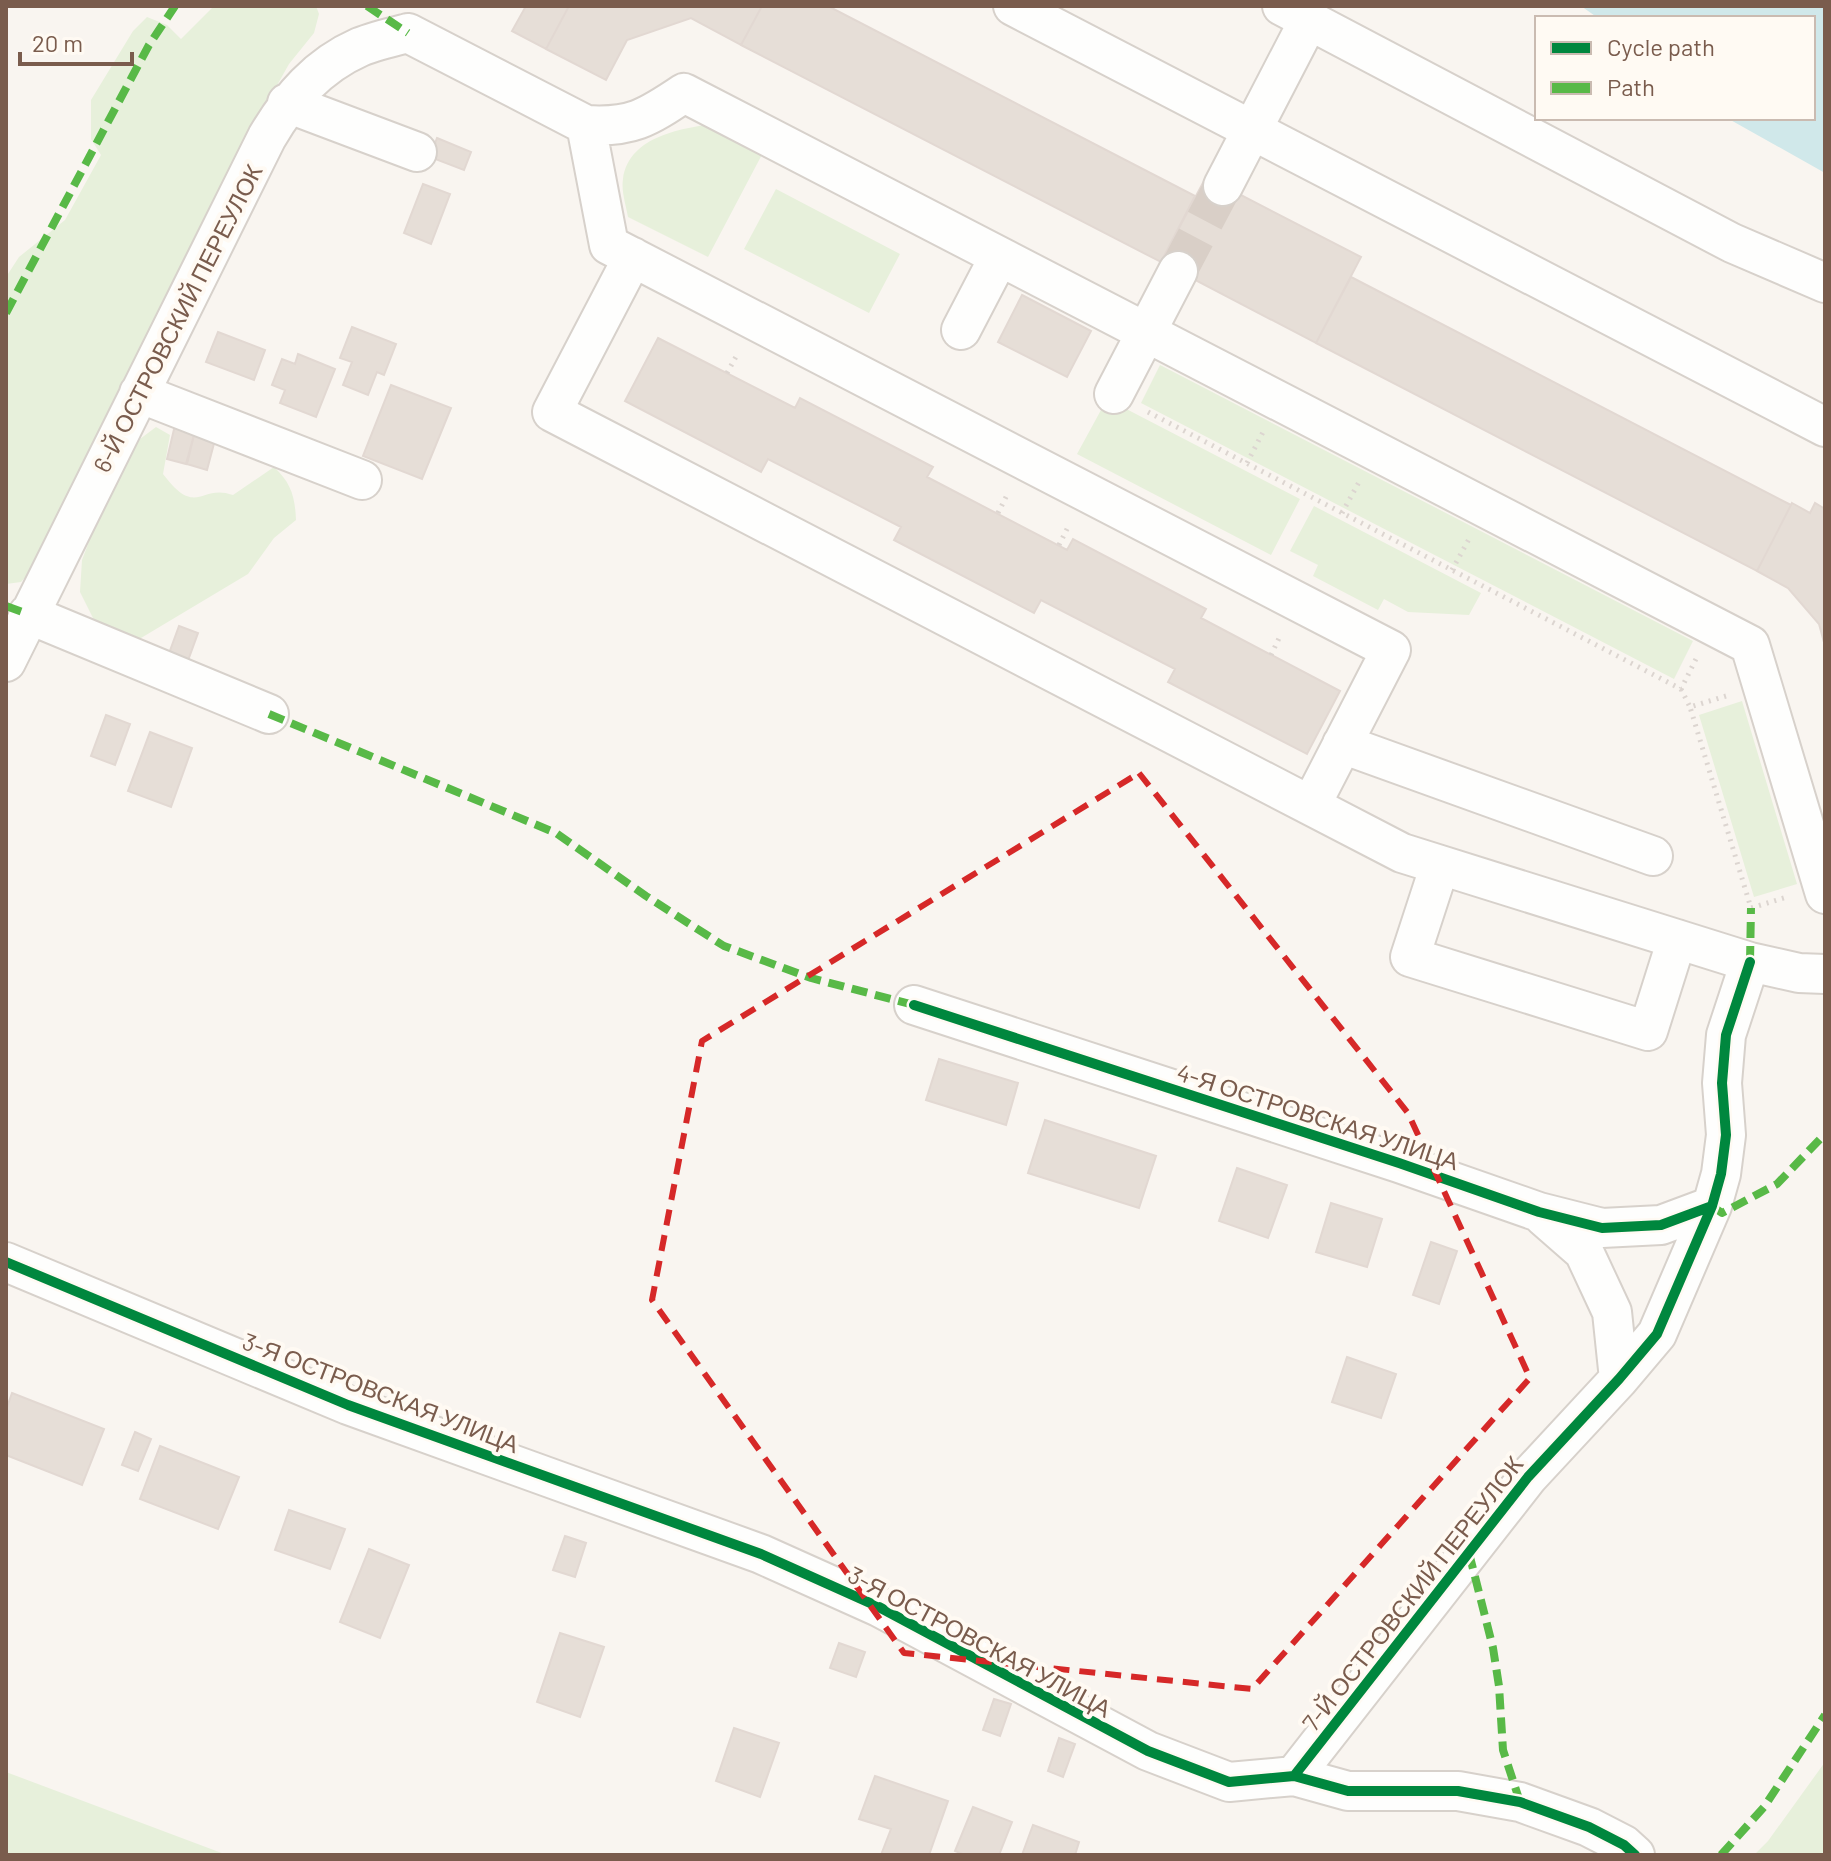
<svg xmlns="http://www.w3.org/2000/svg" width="1831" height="1861" font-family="Barlow,sans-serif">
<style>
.green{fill:#e7f0db}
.water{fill:#d0e8ea}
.building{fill:#e6ded7;stroke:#e2d8d2;stroke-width:2}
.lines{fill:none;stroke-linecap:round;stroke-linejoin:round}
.minor-tunnel{stroke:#d9cfc7;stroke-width:38;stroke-dasharray:38 19;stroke-linecap:butt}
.minor-casing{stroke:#d7d1cb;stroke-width:42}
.path{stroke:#dcd5d0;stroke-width:5;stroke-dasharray:2 6;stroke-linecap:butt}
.minor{stroke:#fefefd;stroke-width:38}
.quiet{stroke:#58b947;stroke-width:8;stroke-dasharray:16 8;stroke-linecap:butt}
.cycleway-casing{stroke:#fffaf3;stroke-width:15}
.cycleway{stroke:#00873e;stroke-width:10}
.marked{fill:none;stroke:#d62828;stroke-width:6;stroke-dasharray:16 10;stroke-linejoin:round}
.labels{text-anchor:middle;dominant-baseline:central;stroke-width:8;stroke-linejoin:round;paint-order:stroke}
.street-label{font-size:24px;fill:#7a5c4d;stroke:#fffaf3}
</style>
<rect width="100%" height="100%" fill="#f9f5f0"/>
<path class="green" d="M214,6H316L319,14L314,33L289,64L249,135L35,567L21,582L6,584V277L19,257L65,220L101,155L91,139V100L133,31L147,17L167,25L181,39Z
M719,123L766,147L708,257L628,217C626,205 621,191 623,179C629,135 684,128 719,123Z
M776,189L900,254L869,313L744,249Z
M1160,365L1693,641L1674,679L1141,403Z
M1107,399L1300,499L1271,555L1077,454Z
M156,427L170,435L163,474C197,519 200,483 233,495L274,467C291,483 295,496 296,520L274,538L248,574L136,641L98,628L80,592L82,560L101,510L140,439Z
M1314,506L1481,593L1469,615L1408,612L1384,599L1378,610L1313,576L1318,565L1290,551Z
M1742,701L1797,884L1754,897L1699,715Z
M1825,1762V1855H1754L1768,1841Z
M6,1772L227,1855H6Z"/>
<path class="water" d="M1581,6H1825V173L1727,118H1813V18H1598Z"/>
<path class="building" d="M526,6H569L546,49L512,31Z
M569,6H762L741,45L691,18L627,40L606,80L546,49Z
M762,6H828L1195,196L1161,262L741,45Z
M437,138L471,152L464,170L430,157Z
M1206,177L1361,257L1316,343L1161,262Z
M423,184L450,194L431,244L404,233Z
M1351,277L1791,505L1757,571L1316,343Z
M1022,295L1091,331L1067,377L998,342Z
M352,327L396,344L384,375L377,372L368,395L343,385L352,362L340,358Z
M218,332L265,350L254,380L206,362Z
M658,338L795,408L800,398L933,467L927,477L1067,550L1073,539L1206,609L1201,618L1340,691L1307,754L1168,682L1175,669L1041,600L1034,613L894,540L901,527L768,459L761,472L625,401Z
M298,354L335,369L316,417L280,403L285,390L272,385L282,359L295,364Z
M391,385L451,408L422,479L363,456Z
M175,425L195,431L186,464L167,459Z
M195,431L216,436L207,470L187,464Z
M1792,503L1810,513L1815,503L1825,509V646L1819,624L1788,588L1757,571Z
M179,626L198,633L186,666L167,659Z
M106,715L130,724L115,765L91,756Z
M150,732L192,748L171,807L128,791Z
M939,1059L1018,1083L1006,1125L926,1100Z
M1045,1120L1156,1156L1139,1208L1028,1173Z
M1237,1168L1287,1185L1268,1238L1219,1221Z
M1331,1203L1382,1219L1367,1267L1316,1252Z
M1431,1242L1457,1251L1439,1304L1413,1295Z
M1347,1357L1396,1374L1381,1418L1332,1402Z
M12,1393L104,1429L82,1485L6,1455V1410Z
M135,1432L151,1439L138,1471L122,1465Z
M160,1446L239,1477L218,1529L140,1499Z
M289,1510L345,1529L330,1569L275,1550Z
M565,1536L586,1543L575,1577L553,1570Z
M369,1549L409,1565L380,1638L340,1622Z
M560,1633L604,1647L580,1717L537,1702Z
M839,1643L865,1652L856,1677L830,1668Z
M994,1699L1011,1704L1000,1736L983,1730Z
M734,1728L779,1743L760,1797L716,1781Z
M1059,1738L1075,1744L1063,1777L1048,1771Z
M875,1776L948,1801L929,1855H881L891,1829L859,1819Z
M973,1807L1012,1822L999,1855H965L955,1851Z
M1033,1825L1079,1842L1075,1855H1022Z"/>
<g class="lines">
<path class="minor-tunnel" d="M1178,271L1223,186"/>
<g class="minor-casing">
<path id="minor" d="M1013,6L1825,427
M1282,6L1732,243L1825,283
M408,33L586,125C631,128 647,118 684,93L1750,645L1825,894
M287,103L417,152
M586,125L609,245L1391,650L1311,805
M1223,186L1309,20
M633,257L552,412L1402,853L1750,962L1799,973L1825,974
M961,330L999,257
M139,393L362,480
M1114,394L1178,271
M28,614L269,714
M6,662L267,137C290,98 317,66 360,47C375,41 392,37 408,33
M1342,744L1653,856
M1440,865L1410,957L1648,1031L1677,939
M914,1005L1399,1163L1539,1212L1602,1228L1661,1225L1712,1206
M1544,1217L1584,1252L1612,1312L1619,1379
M6,1262L348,1405L761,1554L879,1607L1148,1751L1229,1782L1294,1776L1348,1791H1458L1520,1802L1589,1827L1624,1845L1635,1855
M1294,1776L1528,1477L1619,1379L1657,1334L1712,1206L1721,1174L1726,1135L1722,1083L1726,1035L1750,962"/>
</g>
<path class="path" d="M727,373L738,353
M1148,412L1681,689L1696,659
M1247,463L1263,432
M998,513L1008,493
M1342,513L1359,482
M1059,545L1069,525
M1452,570L1469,539
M1271,655L1281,634
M1681,689L1690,707
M1726,696L1690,707L1751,908L1787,897"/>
<use href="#minor" class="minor"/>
<path class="quiet" d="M367,6L408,33
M6,313L149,45L175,6
M6,606L28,614
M269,714L556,833L646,896L724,946L811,978L914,1005
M1750,962L1751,908
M1712,1206L1722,1213L1777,1184L1825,1134
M1469,1553L1493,1648L1499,1686L1503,1750L1520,1802
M1721,1855L1764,1807L1825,1715"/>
<g class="cycleway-casing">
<path id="cycleway" d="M914,1005L1399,1163L1539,1212L1602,1228L1661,1225L1712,1206
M6,1262L348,1405L761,1554L879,1607L1148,1751L1229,1782L1294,1776L1348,1791H1458L1520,1802L1589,1827L1624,1845L1635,1855
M1294,1776L1528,1477L1619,1379L1657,1334L1712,1206L1721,1174L1726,1135L1722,1083L1726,1035L1750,962"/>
</g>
<use href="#cycleway" class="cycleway"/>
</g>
<path class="marked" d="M1139,773L1408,1113L1530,1378L1252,1689L904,1653L652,1300L702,1041Z"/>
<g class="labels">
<g class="street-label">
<text transform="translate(177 318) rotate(-63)">6-Й ОСТРОВСКИЙ ПЕРЕУЛОК</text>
<text transform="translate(1318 1116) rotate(18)">4-Я ОСТРОВСКАЯ УЛИЦА</text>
<text transform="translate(381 1392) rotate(21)">3-Я ОСТРОВСКАЯ УЛИЦА</text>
<text transform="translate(1412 1593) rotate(-52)">7-Й ОСТРОВСКИЙ ПЕРЕУЛОК</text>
<text transform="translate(980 1641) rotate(28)">3-Я ОСТРОВСКАЯ УЛИЦА</text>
</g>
</g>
<rect width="1831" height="1861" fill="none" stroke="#7a5c4d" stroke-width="16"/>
<rect x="1535" y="16" width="280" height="104" fill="#fffaf3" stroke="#cabbb1" stroke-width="2"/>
<rect x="1551" y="42" width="40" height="12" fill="#00873e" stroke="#cabbb1" stroke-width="2"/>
<text x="1607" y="56" font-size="24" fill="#7a5c4d">Cycle path</text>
<rect x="1551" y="82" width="40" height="12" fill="#58b947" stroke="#cabbb1" stroke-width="2"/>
<text x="1607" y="96" font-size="24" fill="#7a5c4d">Path</text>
<path d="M20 52v12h112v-12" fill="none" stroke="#7a5c4d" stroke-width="4"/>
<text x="32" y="52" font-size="24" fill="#7a5c4d" stroke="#fffaf3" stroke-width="6" paint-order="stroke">20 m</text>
</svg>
